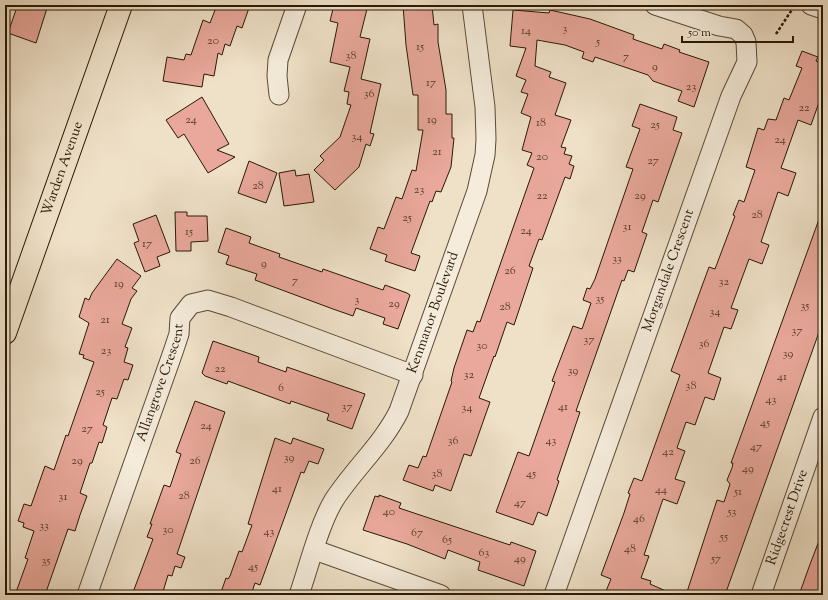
<svg xmlns="http://www.w3.org/2000/svg" width="828" height="600" font-family="'Sorts Mill Goudy',serif">
<style>
.building{fill:#e9a89b;stroke:#291806}
.lines{fill:none;stroke-linecap:round;stroke-linejoin:round}
.minor-casing{stroke:#5a4a36;stroke-width:21}
.major-casing{stroke:#291806;stroke-width:24}
.path{stroke:#291806;stroke-width:2.5;stroke-dasharray:3 2;stroke-linecap:butt}
.minor{stroke:#f5ecdb;stroke-width:19}
.major{stroke:#efe1c8;stroke-width:22}
.labels{text-anchor:middle;dominant-baseline:central;stroke-width:3;stroke-linejoin:round;paint-order:stroke}
.number-label{font-size:12px;fill:#593c2b}
.street-label{font-size:14px;fill:#291806;stroke:#f5ecdb}
</style>
<rect width="100%" height="100%" fill="#efe1c8"/>
<filter id="stains"><feTurbulence type="fractalNoise" baseFrequency=".005" numOctaves="4"/><feColorMatrix values="0 0 0 0 .2 0 0 0 0 .09 0 0 0 0 .02 0 0 0 .5 -.17"/></filter>
<radialGradient id="worn" r=".72"><stop offset=".6" stop-color="#630" stop-opacity="0"/><stop offset="1" stop-color="#630" stop-opacity=".3"/></radialGradient>
<path class="building" d="M25,5H48L36,43L8,33L17,7L24,9Z
M217,5H250L242,28L237,26L230,46L225,44L222,55L218,53L214,76L204,74L202,87L163,81L167,57L184,60L186,54L191,55L203,20L210,23Z
M334,5H368L360,37L370,39L361,79L381,84L370,133L374,134L370,146L366,144L359,167L335,190L314,170L324,160L320,156L340,137L351,105L347,104L349,92L344,91L350,67L330,62L338,23L330,21Z
M403,5H432L434,25L438,24V42L446,90V114H452V138H454L451,167L441,192L436,191L432,202L430,201L411,253L420,256L415,271L385,261L387,255L370,249L378,227L384,229L396,197L402,199L412,170L416,171L423,130H418V95H413L406,45Z
M513,10L549,13L550,10L590,19L634,35L633,39L662,49L664,44L680,50L679,52L709,62L694,107L678,101L682,91L653,81L648,75L595,57L593,62L582,58L584,52L565,45L537,40L535,66L551,72L549,77L566,83L555,115L571,120L561,147L566,148L564,154L572,156L569,164L574,166L570,179L565,177L542,240L539,239L529,266L533,268L514,325L507,322L495,357L494,356L479,398L490,402L471,456L464,454L451,491L435,485L433,491L403,480L409,465L418,468L423,456L426,457L452,382L451,381L454,368L467,330L473,332L477,321L480,322L534,168L527,165L532,153L522,150L531,117L521,113L528,94L521,92L526,80L516,76L526,48L510,46Z
M802,51L818,57L816,61L823,64V91L811,125L798,120L781,168L796,173L788,196L778,192L761,242L769,245L762,264L749,259L731,308L738,310L731,329L724,327L708,373L721,378L714,400L705,397L695,425L686,422L677,448L685,451L675,479L685,482L677,504L663,499L644,555L649,556L641,578L651,581L650,584L675,595H617L606,591L611,579L601,575L624,513L630,494L628,493L634,478L642,481L680,375L671,371L702,286L709,267L715,269L735,216L733,215L739,200L744,202L755,170L746,167L758,128L764,130L768,119L776,120L784,98L789,100L802,68L796,66Z
M202,97L229,144L217,150L235,157L208,173L184,134L178,138L166,120Z
M640,104L677,117L673,130L682,133L658,202L653,200L642,232L647,234L634,272L628,270L624,281L622,280L576,411L580,412L557,480L559,481L547,516L538,512L533,525L496,512L518,452L529,456L555,382L552,381L573,326L582,329L591,303L583,300L587,288L590,289L595,279L633,169L626,167L640,129L632,126Z
M249,161L277,173L266,203L238,193Z
M295,170L296,176L309,174L314,202L284,206L279,173Z
M822,211L823,321L725,595H686L717,500L724,502L730,484L727,480L732,468L733,463H731Z
M175,212H187V216H207L208,241L191,242V251H176Z
M156,215L170,252L157,257L160,266L145,272L134,243L139,241L133,224Z
M226,228L251,237L249,243L280,254L279,257L322,272L323,269L383,290L385,285L407,293L410,295L398,329L383,324L385,318L356,308L353,316L333,309L255,280L257,274L226,264L229,256L218,252Z
M117,259L141,276L132,288L137,291L131,299L122,324L132,328L125,347L128,348L124,362L133,365L128,380L124,379L117,399L112,398L103,425L107,427L102,443L99,442L92,463H90L80,493L87,496L80,515L75,531L68,529L45,595H15L28,559L25,558L34,531L23,527L24,523L18,521L24,504L31,506L45,466L54,470L66,435L68,436L94,362L83,358L84,355L79,354L89,323L79,317L85,298L89,300L92,293Z
M213,341L259,357L258,362L286,372L287,367L365,394L352,429L327,420L329,414L291,401L290,404L228,381L227,384L205,376L202,373Z
M195,401L225,412L177,554L185,557L181,568L175,566L172,576L168,575L162,595H132L153,539L147,537L152,524H150L164,485L170,487L181,454L176,452Z
M275,438L291,444L293,438L324,449L318,464L309,461L304,473L301,472L260,585L255,583L251,595H220L226,578L228,579L230,576L239,551L242,552L252,525L248,524Z
M379,495L401,503L399,508L510,545L511,542L536,551L524,586L478,570L480,562L448,550L445,559L407,544L363,530L375,496L379,497Z
M822,533L823,595H799L809,567Z"/>
<g class="lines">
<g class="minor-casing">
<g id="minor">
<path d="M811,5L823,9"/>
<path d="M279,95L277,76L278,60L297,5"/>
<path d="M315,550L441,595"/>
<path id="s1" d="M87,595L173,352L179,334L180,318L191,304L208,300L231,307L413,375"/>
<path id="s2" d="M299,595C309,566 319,525 334,500C354,469 382,445 399,411L477,191L485,155L486,139L485,107L472,5"/>
<path id="s3" d="M554,595L731,96L747,62L746,42L743,35L736,29L719,26L655,5"/>
<path id="s4" d="M761,595L823,417"/>
</g>
</g>
<g class="major-casing">
<g id="major">
<path id="s5" d="M5,333L121,5"/>
</g>
</g>
<path class="path" d="M776,34L795,5"/>
<use href="#minor" class="minor"/>
<use href="#major" class="major"/>
</g>
<g class="labels">
<g class="number-label">
<text x="565" y="29">3</text>
<text x="526" y="31">14</text>
<text x="213" y="41">20</text>
<text x="598" y="42">5</text>
<text x="420" y="47">15</text>
<text x="351" y="56">38</text>
<text x="626" y="57">7</text>
<text x="655" y="67">9</text>
<text x="431" y="83">17</text>
<text x="691" y="87">23</text>
<text x="369" y="94">36</text>
<text x="804" y="108">22</text>
<text x="191" y="120">24</text>
<text x="432" y="120">19</text>
<text x="541" y="123">18</text>
<text x="655" y="125">25</text>
<text x="357" y="137">34</text>
<text x="780" y="140">24</text>
<text x="437" y="152">21</text>
<text x="542" y="157">20</text>
<text x="653" y="161">27</text>
<text x="258" y="186">28</text>
<text x="419" y="190">23</text>
<text x="542" y="196">22</text>
<text x="640" y="196">29</text>
<text x="757" y="215">28</text>
<text x="407" y="218">25</text>
<text x="627" y="227">31</text>
<text x="526" y="231">24</text>
<text x="189" y="232">15</text>
<text x="147" y="244">17</text>
<text x="617" y="259">33</text>
<text x="264" y="264">9</text>
<text x="510" y="271">26</text>
<text x="295" y="281">7</text>
<text x="724" y="282">32</text>
<text x="119" y="284">19</text>
<text x="600" y="299">35</text>
<text x="357" y="300">3</text>
<text x="394" y="304">29</text>
<text x="805" y="306">35</text>
<text x="505" y="307">28</text>
<text x="715" y="312">34</text>
<text x="105" y="320">21</text>
<text x="797" y="331">37</text>
<text x="589" y="340">37</text>
<text x="704" y="344">36</text>
<text x="482" y="346">30</text>
<text x="106" y="351">23</text>
<text x="788" y="354">39</text>
<text x="220" y="369">22</text>
<text x="573" y="371">39</text>
<text x="469" y="375">32</text>
<text x="782" y="377">41</text>
<text x="691" y="386">38</text>
<text x="281" y="388">6</text>
<text x="100" y="392">25</text>
<text x="771" y="400">43</text>
<text x="347" y="407">37</text>
<text x="563" y="407">41</text>
<text x="467" y="408">34</text>
<text x="765" y="423">45</text>
<text x="206" y="426">24</text>
<text x="87" y="429">27</text>
<text x="453" y="441">36</text>
<text x="551" y="441">43</text>
<text x="756" y="447">47</text>
<text x="668" y="452">42</text>
<text x="289" y="458">39</text>
<text x="77" y="461">29</text>
<text x="195" y="461">26</text>
<text x="748" y="469">49</text>
<text x="437" y="474">38</text>
<text x="531" y="474">45</text>
<text x="277" y="489">41</text>
<text x="661" y="490">44</text>
<text x="738" y="492">51</text>
<text x="184" y="496">28</text>
<text x="63" y="497">31</text>
<text x="520" y="503">47</text>
<text x="389" y="512">40</text>
<text x="732" y="512">53</text>
<text x="639" y="519">46</text>
<text x="44" y="526">33</text>
<text x="168" y="530">30</text>
<text x="269" y="532">43</text>
<text x="417" y="533">67</text>
<text x="724" y="537">55</text>
<text x="447" y="540">65</text>
<text x="630" y="549">48</text>
<text x="484" y="553">63</text>
<text x="520" y="559">49</text>
<text x="716" y="559">57</text>
<text x="46" y="561">35</text>
<text x="253" y="567">45</text>
</g>
<g class="street-label">
<text stroke="none"><textPath href="#s5" startOffset="174">Warden Avenue</textPath></text>
<text stroke="none"><textPath href="#s3" startOffset="344">Morgandale Crescent</textPath></text>
<text stroke="none"><textPath href="#s2" startOffset="316">Kenmanor Boulevard</textPath></text>
<text stroke="none"><textPath href="#s1" startOffset="225">Allangrove Crescent</textPath></text>
<text stroke="none"><textPath href="#s4" startOffset="82">Ridgecrest Drive</textPath></text>
</g>
</g>
<rect width="828" height="600" fill="none" stroke="#efe1c8" stroke-width="20"/>
<rect x="6" y="6" width="816" height="588" fill="none" stroke="#291806" stroke-width="2"/>
<rect x="10" y="10" width="808" height="580" fill="none" stroke="#291806"/>
<path d="M682 36v6h111v-6" fill="none" stroke="#291806" stroke-width="2"/>
<text x="688" y="36" font-size="12" fill="#291806" stroke="#f5ecdb" stroke-width="3" paint-order="stroke">50 m</text>
<rect width="100%" height="100%" filter="url(#stains)"/>
<rect width="100%" height="100%" fill="url(#worn)"/>
</svg>
